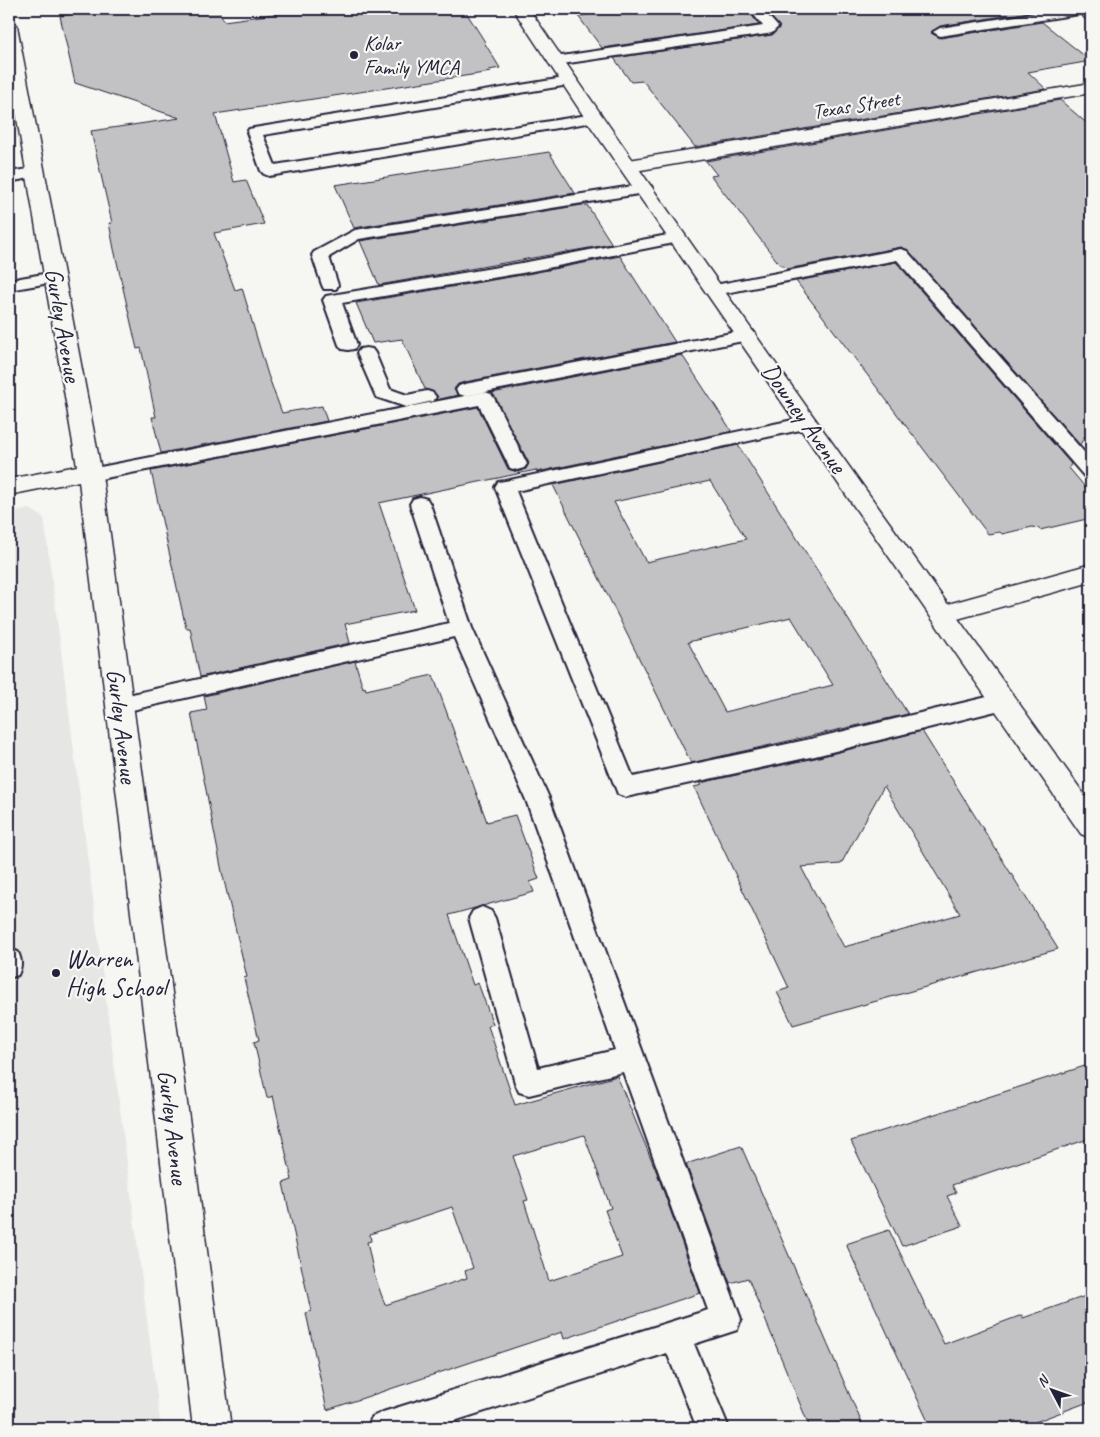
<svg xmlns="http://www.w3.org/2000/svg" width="1100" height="1437" font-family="Caveat,sans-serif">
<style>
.built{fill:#e6e6e4}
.building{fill:#c2c2c4;stroke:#22223b;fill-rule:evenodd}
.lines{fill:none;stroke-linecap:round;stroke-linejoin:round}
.lane-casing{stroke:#22223b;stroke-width:4}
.street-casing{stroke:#22223b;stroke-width:3}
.secondary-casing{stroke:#22223b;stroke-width:3}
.lane{fill:#f6f6f2;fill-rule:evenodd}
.street{fill:#f6f6f2;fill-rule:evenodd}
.secondary{fill:#f6f6f2;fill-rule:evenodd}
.poi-dot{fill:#22223b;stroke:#f6f6f2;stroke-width:2}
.labels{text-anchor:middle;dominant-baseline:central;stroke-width:4.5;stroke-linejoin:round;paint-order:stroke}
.far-poi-label{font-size:21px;fill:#22223b;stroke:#f6f6f2;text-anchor:start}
.far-street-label{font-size:21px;fill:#22223b;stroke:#f6f6f2}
.street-label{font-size:25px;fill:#22223b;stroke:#f6f6f2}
.poi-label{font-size:25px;fill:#22223b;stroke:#f6f6f2;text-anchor:start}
</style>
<rect width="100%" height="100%" fill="#f6f6f2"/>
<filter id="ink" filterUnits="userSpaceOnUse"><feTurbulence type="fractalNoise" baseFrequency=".02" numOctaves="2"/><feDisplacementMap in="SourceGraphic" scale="10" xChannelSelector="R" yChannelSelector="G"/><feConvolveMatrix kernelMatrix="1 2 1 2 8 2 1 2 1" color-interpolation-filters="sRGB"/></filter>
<g filter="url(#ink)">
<path class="built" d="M30,509L44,518L161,1428H9V513Z"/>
<path class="building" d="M71,9H218L224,21L311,9H445L446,12L464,9L485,42H484L500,68L489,70L491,72L215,114L234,182L246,180L264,224L214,233L235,290L242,288L268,375L282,413L322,406L327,421L161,453L152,417H156L141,348L137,349L114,249L109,223H112L91,131L180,118L75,83L60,16L73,14Z
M624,9H747L759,25L602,48L578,16Z
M764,9H1025L1029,12L940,26L931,33L940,38L1042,22L1091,61L1028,72L1046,89L695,147L643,81L631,82L614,58L772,35L780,27Z
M1060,100L1091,127V436L1084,437L1080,445L908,250L901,247L787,269L784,266H781L711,176L717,175L706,161Z
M549,152L575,193L354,228L335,185Z
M582,205H587L612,244L379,285L360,241Z
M620,256L675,342L465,382L458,384L454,389L458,395L436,400L438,397L434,392L425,389L402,339L373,343L356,303L522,275Z
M896,262L1071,464L1069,468L1091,494V518L1040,530L1038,528L1032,527L1002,534L1000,532L988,534L796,281Z
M682,355L731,430L729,432L537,472L536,470L379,503L415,610L345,624L350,643L200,677L190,628H186L151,471L478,407L508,469L518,472L526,469L529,463L492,393Z
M738,445L908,714L691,763L553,485ZM710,481L746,539L646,562L614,502ZM791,617L833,685L725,712L688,642Z
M355,661L363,688L365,687L366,690L433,675L487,822L515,815L539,879L530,882L534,892L449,915L473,985L478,983L493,1024L488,1026L515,1105L617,1076L657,1173L700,1293L564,1339L562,1332L327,1410L306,1313L311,1311L283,1183L292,1180L273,1096L267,1098L254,1042L259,1040L244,978L247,977L222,872L191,713L207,710L204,696ZM584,1135L611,1208L605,1210L622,1257L549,1281L524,1201L528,1200L513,1156ZM452,1207L473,1268L465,1271L467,1278L385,1305L374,1274L367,1242L371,1241L370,1234Z
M922,731L1058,949L793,1025L777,992L789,988L694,787L702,785L700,783L815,758ZM884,786L960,914L844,947L801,867L841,864Z
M1091,1064V1138L952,1185L956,1193L947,1196L962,1226L902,1246L851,1141Z
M741,1146L797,1274L864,1428H810L748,1278L730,1283L686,1164Z
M889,1230L944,1344L1022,1315L1023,1318L1091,1294V1401L1019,1428H931L846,1244Z"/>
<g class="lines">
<g class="lane-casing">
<path id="lane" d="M749,9H762L778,27L772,33L767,34L555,65L548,61L555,57L763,26Z
M1061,9L1091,10L1085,13L940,36L933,32L940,28Z
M570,77L575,78L577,81L575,84L263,135L275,165L594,114L599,115L601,118L599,121L269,176L264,174L261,171L247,132L249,129L254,128Z
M35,168L40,170L43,173L40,176L9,182V172Z
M645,184L651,186L653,189L651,192L359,239L329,257L338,285L336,289H324L322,285L312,255L314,252L355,230Z
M678,233L684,235L686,238L684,241L522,273L342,303L357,345L354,349L348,350L342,349L339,345L323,300L326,296L332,295L522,263Z
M901,249L907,251L1091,460V478L1084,476L897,260L715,295L709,294L707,290L709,286L715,285Z
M55,272L61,273L63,277L61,281L9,290V280Z
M747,330L753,331L756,335L753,339L465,396L459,394L456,390L459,386L465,384Z
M366,348L372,349L375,353L390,389L407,395L427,391L433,393L436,397L433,401L406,407L376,397L357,353L360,349Z
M485,392L491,394L494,398L527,464L524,468L517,470L510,468L479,405L90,481L83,479L80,475L83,471L90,469Z
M807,417L814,419L816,423L814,427L516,491L633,777L815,738L1004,693L1012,695L1015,701L1012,707L1004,709L815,756L626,797L618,794L495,487L498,482L505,481Z
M420,497L427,499L430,504L472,628L550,800L741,1319L737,1330L694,1344L729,1428H697L667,1353L432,1428H367L372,1417L383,1412L708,1310L623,1072L529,1095L519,1092L515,1083L469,918L473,911L482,907L491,911L495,918L538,1068L615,1050L526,800L454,637L119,713L111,711L108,705L111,699L119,697L449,623L410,504L413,499Z
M9,949L18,952C22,961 22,966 18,975L9,978Z"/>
</g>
<g class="street-casing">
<path id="street" d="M1076,9H1091V20L1085,18Z
M9,21L15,23L17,26L102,475L231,1428H193L79,481L9,495V479L77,466L9,72Z
M1091,83V93L629,172L622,170L620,166L622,162L629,160Z
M1091,564V582L943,623L934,620L930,614L934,608Z"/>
</g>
<g class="secondary-casing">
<path id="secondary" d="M513,9H529C711,277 902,540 1091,804V838L1081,834L585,118Z"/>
</g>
<use href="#lane" class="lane"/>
<use href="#street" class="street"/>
<use href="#secondary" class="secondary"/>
</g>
</g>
<g class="poi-dot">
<circle cx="354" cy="55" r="5"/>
<circle cx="56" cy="973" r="5"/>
</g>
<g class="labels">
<g class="far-poi-label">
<text x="364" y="43">Kolar<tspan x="364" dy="24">Family YMCA</tspan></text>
</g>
<g class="far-street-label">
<text transform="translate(856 105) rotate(-9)">Texas Street</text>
</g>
<g class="street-label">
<text transform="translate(63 325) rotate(80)">Gurley Avenue</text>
<text transform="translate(804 418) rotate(55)">Downey Avenue</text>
<text transform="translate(122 726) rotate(83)">Gurley Avenue</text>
<text transform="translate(173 1127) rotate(83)">Gurley Avenue</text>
</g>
<g class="poi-label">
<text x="66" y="959">Warren<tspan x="66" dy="29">High School</tspan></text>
</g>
</g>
<rect width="1100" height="1437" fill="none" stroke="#f6f6f2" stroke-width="30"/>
<rect x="15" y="15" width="1070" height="1407" fill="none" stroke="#22223b" stroke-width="2" filter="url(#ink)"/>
<g transform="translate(1052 1390) rotate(311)" stroke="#f6f6f2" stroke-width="4" paint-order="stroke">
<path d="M0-4L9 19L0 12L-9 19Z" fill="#22223b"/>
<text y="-8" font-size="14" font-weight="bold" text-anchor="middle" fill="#22223b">N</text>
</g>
</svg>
